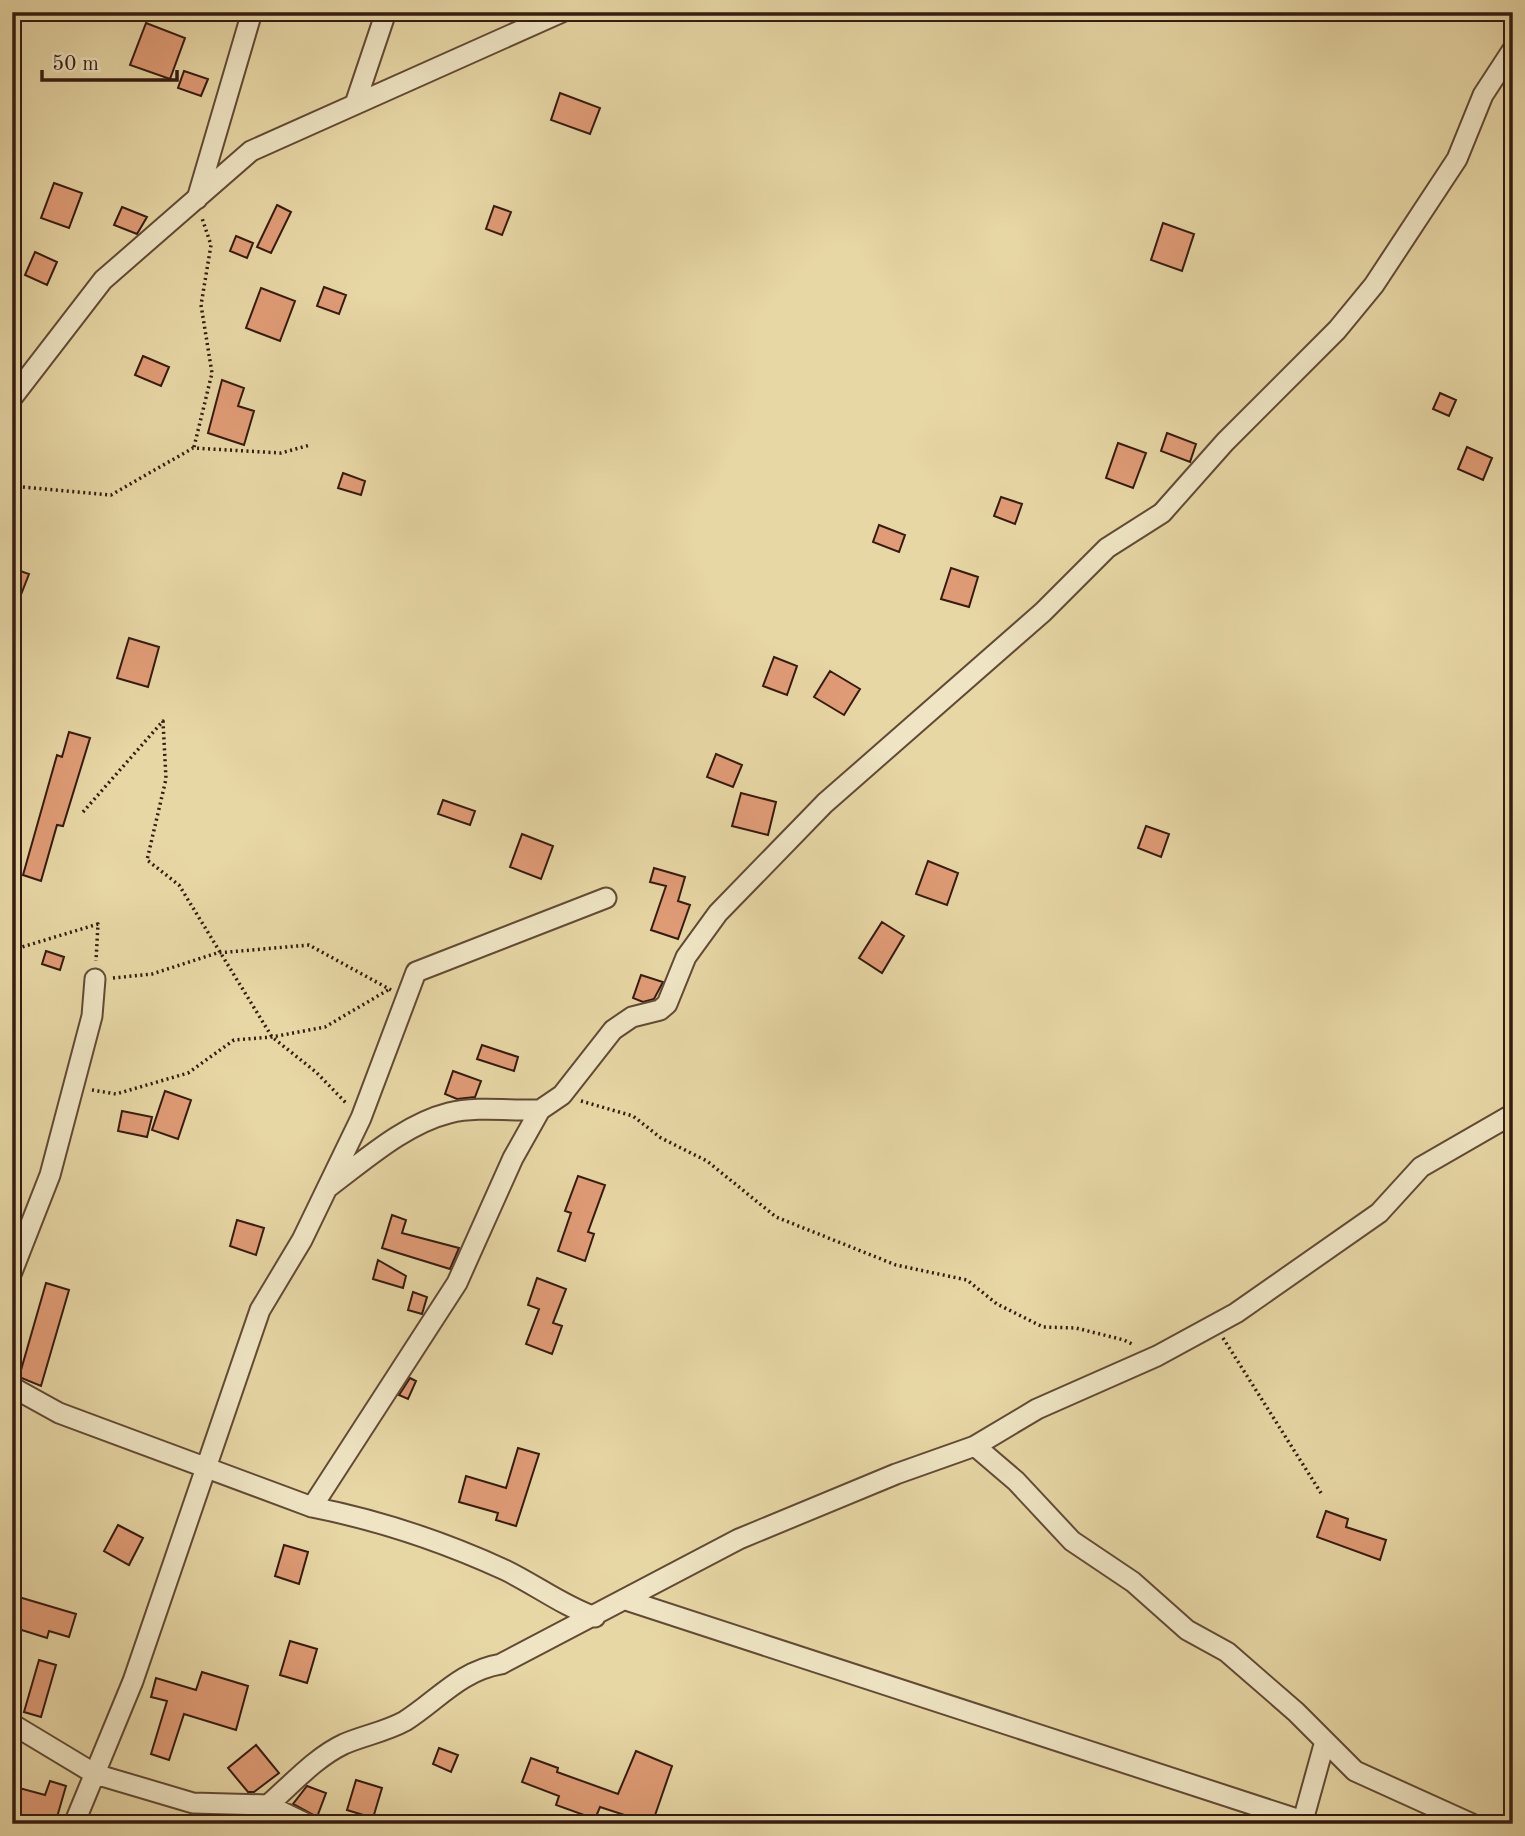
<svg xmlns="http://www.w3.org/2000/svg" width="1525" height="1836" font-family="'Old Standard TT',serif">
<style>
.building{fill:#e09c76;stroke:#351b10;stroke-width:2}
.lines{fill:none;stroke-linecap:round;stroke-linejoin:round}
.minor-casing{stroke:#624a35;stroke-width:23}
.path{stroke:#351b10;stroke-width:3.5;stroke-dasharray:2 3.5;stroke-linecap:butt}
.minor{stroke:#efe5c4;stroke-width:19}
</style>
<rect width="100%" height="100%" fill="#e7d7a5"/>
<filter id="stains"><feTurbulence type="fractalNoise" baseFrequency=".00286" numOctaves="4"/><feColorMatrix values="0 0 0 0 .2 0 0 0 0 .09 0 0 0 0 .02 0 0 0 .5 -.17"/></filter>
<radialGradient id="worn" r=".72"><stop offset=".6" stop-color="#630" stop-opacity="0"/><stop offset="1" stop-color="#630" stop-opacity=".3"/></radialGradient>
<path class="building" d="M146,23L185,38L170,79L130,65Z
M184,71L208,79L201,96L178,88Z
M560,93L600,108L590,134L551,120Z
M54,183L82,193L69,228L41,218Z
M277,205L291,212L271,253L257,247Z
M494,206L511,212L502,235L486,229Z
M122,207L147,217L137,234L114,225Z
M1163,223L1194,234L1182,271L1151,260Z
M236,236L253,243L247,258L230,251Z
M35,252L57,262L47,285L25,275Z
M324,287L346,295L339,314L317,306Z
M261,288L295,301L280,341L246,328Z
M143,356L169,367L161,386L135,375Z
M222,380L244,388L238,406L254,411L244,445L208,433Z
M1440,393L1456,400L1449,416L1433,409Z
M1167,433L1196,444L1190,462L1161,451Z
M1118,443L1146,453L1133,488L1106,478Z
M1467,447L1492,458L1483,480L1458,469Z
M343,473L365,481L361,495L338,488Z
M1001,497L1022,504L1015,524L994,516Z
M879,525L905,535L899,552L873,542Z
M12,568L29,574L13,615L12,614Z
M951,568L978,577L969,607L941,599Z
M129,638L159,647L148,687L117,678Z
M774,657L797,666L787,695L763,686Z
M830,671L860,689L844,715L814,697Z
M69,732L90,738L63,826L57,825L41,881L23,875L57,755L62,757Z
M716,754L742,765L733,787L707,777Z
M741,793L776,802L768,835L732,826Z
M443,800L475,811L470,825L438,814Z
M1146,826L1169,834L1161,857L1138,848Z
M522,834L553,846L541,879L510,867Z
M928,861L958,873L947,905L916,894Z
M654,868L685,877L678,901L690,905L678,939L651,930L666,886L650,882Z
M882,922L904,936L882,973L859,958Z
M46,951L64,957L60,970L42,964Z
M641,975L663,982L654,999L643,1002L633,998Z
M482,1045L518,1057L514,1071L477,1059Z
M453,1071L481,1081L475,1097L457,1099L445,1094Z
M165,1091L191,1100L178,1139L152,1130Z
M122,1111L152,1117L147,1137L118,1131Z
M578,1176L605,1185L588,1232L594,1234L585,1261L558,1251L571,1213L565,1211Z
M392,1215L406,1220L402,1233L459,1248L450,1269L382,1248Z
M237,1220L264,1228L256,1255L230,1246Z
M378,1260L406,1276L403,1288L373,1279Z
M537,1278L566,1289L553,1323L562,1326L552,1354L526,1344L539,1309L528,1305Z
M46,1283L69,1290L41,1386L19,1377Z
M413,1292L427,1297L422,1314L408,1310Z
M410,1378L416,1381L408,1399L399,1395Z
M518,1448L539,1454L516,1526L496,1520L498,1513L459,1502L466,1476L506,1488Z
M1326,1511L1348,1519L1346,1527L1386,1540L1380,1560L1317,1537Z
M118,1525L143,1538L129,1565L104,1551Z
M284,1545L308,1552L299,1584L275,1576Z
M12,1595L76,1614L69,1637L49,1631L47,1638L12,1627Z
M290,1641L317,1649L307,1683L280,1675Z
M39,1660L56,1665L41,1717L24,1712Z
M202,1672L248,1686L236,1730L184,1714L169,1760L151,1754L167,1701L151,1697L156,1678L196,1690Z
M256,1745L279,1773L254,1792H248L228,1768Z
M439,1748L458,1755L451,1772L433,1764Z
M636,1751L672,1766L652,1824L600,1807L595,1819L556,1805L559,1796L522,1782L531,1758L558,1768L557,1772L618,1794Z
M356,1780L382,1788L373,1818L347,1810Z
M50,1781L66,1786L55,1824H37L38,1820L12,1812V1786L45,1795Z
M307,1786L326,1793L317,1817L293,1804Z"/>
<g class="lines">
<g class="minor-casing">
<path id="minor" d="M355,104L386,12
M197,199L252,12
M12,398L103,280L251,151L562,12
M330,1186C365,1160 405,1124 449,1113C477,1106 510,1111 540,1110
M12,1272L50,1175L92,1016L95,979
M12,1387L59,1413L312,1507
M975,1446L1016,1481L1072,1541L1133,1582L1187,1630L1227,1652L1296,1712L1355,1771L1472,1824
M626,1600L1303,1821
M595,1617C563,1606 536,1585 505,1570C444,1542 378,1520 312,1507L457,1283L513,1158L540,1110L562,1095L613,1030L632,1017L660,1010L667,1004L686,957L718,913L825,803L1043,612L1107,548L1162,513L1225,442L1337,330L1374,285L1457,159L1483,95L1513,49
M12,1724L95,1774L193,1803L268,1805L307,1824
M268,1805C292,1784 316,1757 344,1744C365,1735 385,1732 405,1721C438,1700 460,1671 501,1664L739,1539L896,1474L975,1446L1037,1409L1157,1356L1236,1313L1379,1213L1421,1167L1513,1114
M74,1824L133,1681L260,1310L302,1240L361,1118L416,972L606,898
M1302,1824L1325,1741"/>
</g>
<path class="path" d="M194,447L212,373L201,305L211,245L202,218
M12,486L111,495L193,448L281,453L310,445
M83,812L163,721L166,779L147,860L179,885L272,1037L316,1072L347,1104
M12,950L98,924L96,961
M113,978L152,974L217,953L309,945L391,990
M92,1090L116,1094L188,1073L234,1040L272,1037L325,1027L388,990
M581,1101L633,1116L661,1138L707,1161L776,1217L896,1265L967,1280L997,1304L1043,1327L1076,1328L1124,1340L1134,1345
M1223,1338L1321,1493"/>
<use href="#minor" class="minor"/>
</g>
<rect width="1525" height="1836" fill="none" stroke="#e7d7a5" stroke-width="42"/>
<rect x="14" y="14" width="1497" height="1808" fill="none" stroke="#351b10" stroke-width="3.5"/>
<rect x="21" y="21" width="1483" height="1794" fill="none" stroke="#351b10" stroke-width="2"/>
<path d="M42 70v10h135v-10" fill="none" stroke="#351b10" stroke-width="3.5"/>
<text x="52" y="70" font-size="21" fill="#351b10" stroke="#efe5c4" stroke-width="5" paint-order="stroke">50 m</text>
<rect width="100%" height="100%" filter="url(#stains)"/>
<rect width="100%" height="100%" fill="url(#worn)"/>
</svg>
